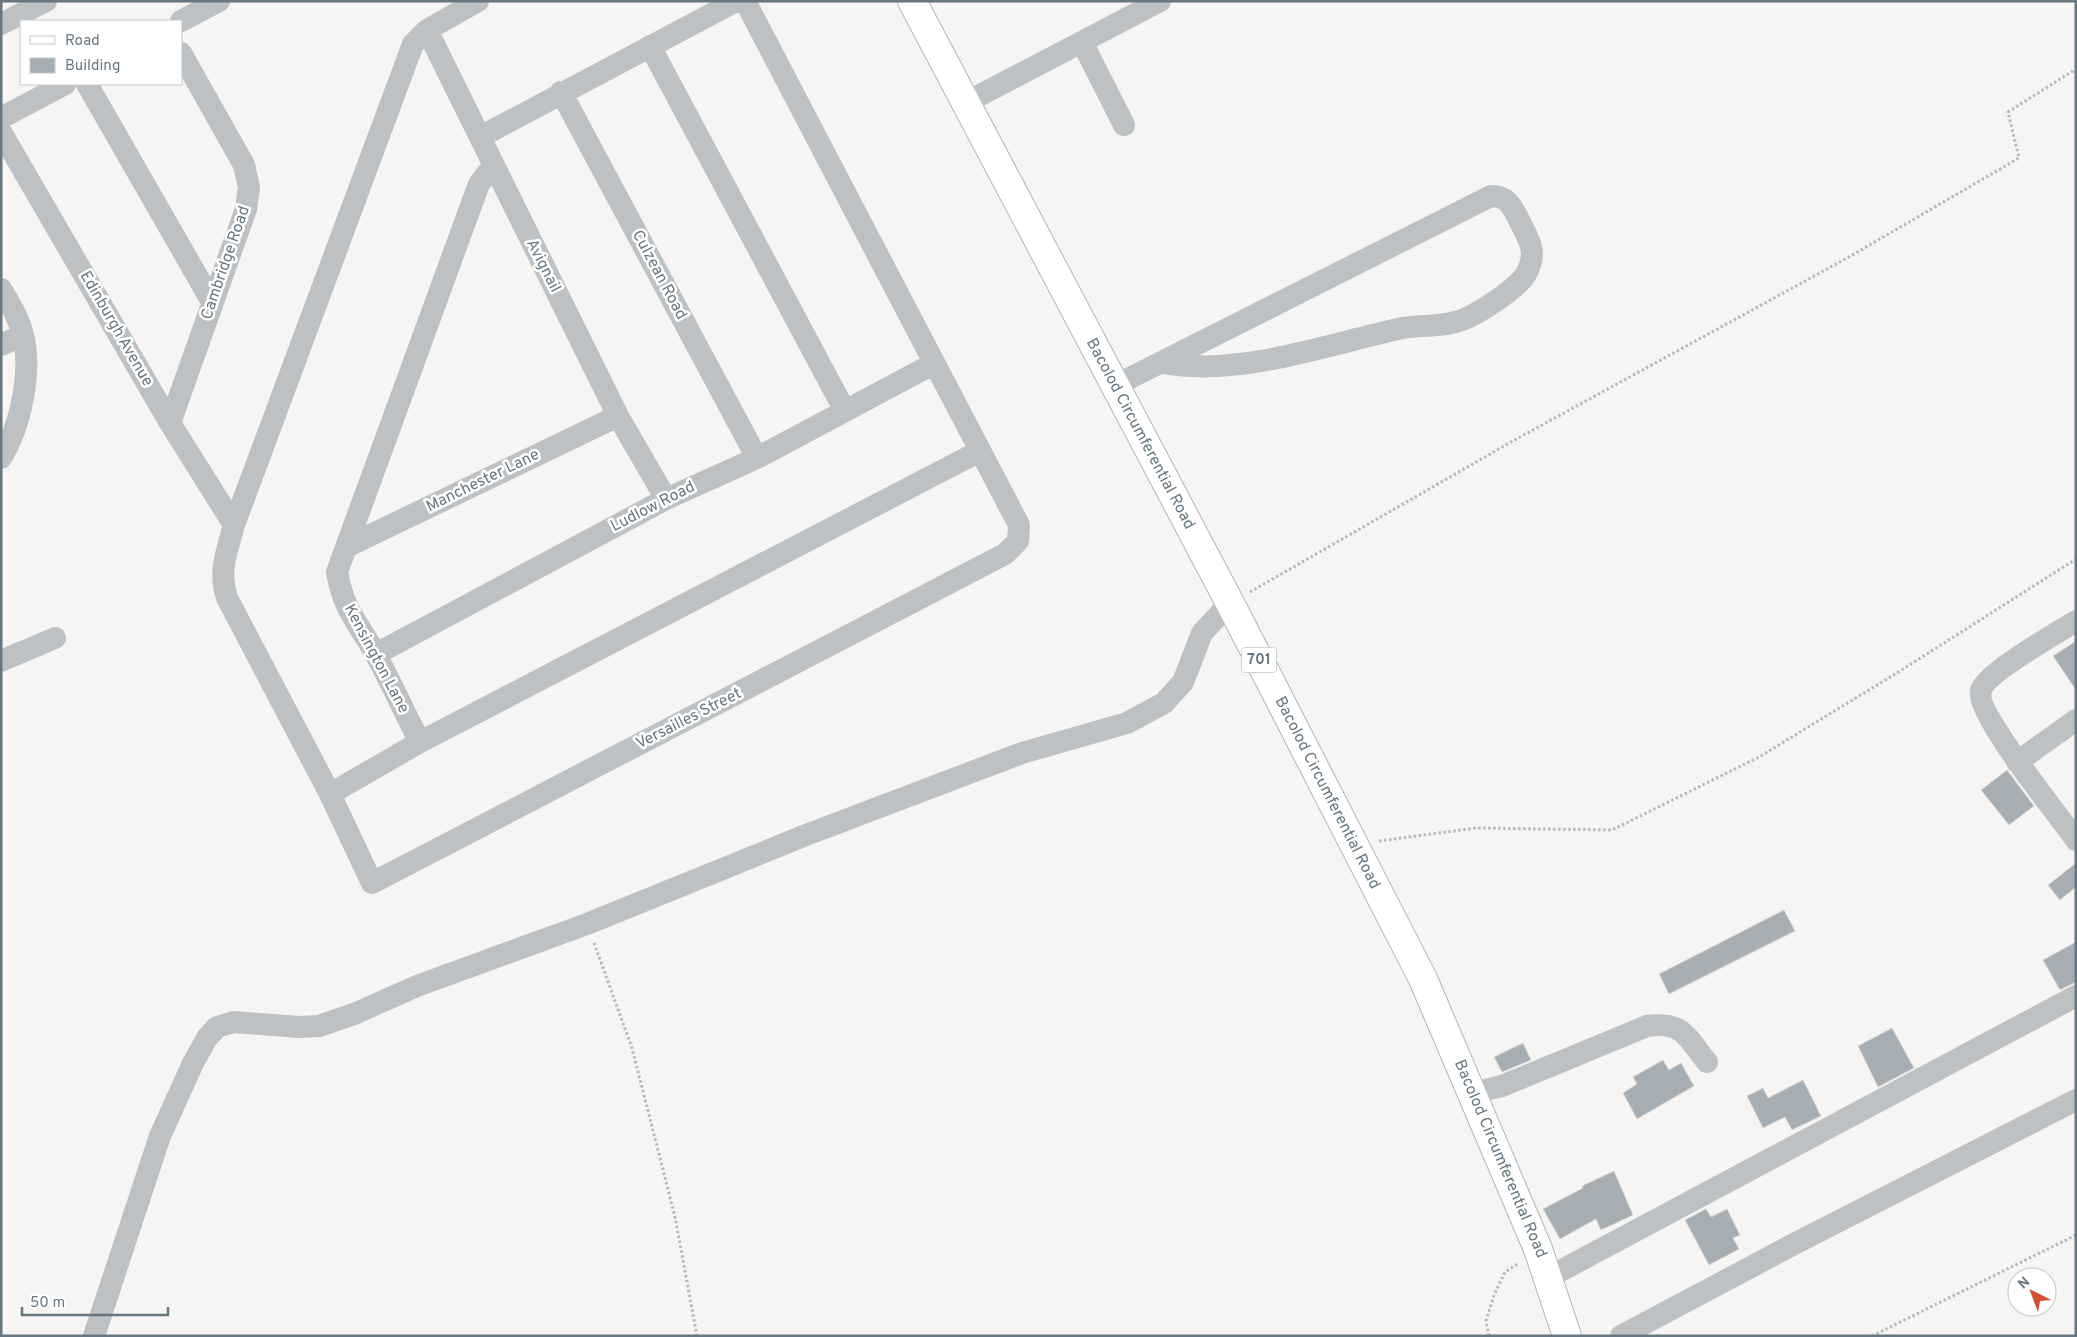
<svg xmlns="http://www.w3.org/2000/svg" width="2077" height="1337" font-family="Overpass,sans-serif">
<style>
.building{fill:#a7aeb3;stroke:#d7d7d5}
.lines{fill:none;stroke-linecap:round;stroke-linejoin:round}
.major-casing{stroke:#b0b5b8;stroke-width:30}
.path{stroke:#b7babc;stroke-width:3;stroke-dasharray:2.5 2.5;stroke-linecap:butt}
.minor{stroke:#bdc1c4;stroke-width:22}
.major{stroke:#fff;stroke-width:28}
.labels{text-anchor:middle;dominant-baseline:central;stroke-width:5;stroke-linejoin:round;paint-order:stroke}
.shield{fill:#fff;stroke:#95a0a7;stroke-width:1}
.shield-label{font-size:15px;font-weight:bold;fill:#677781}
.street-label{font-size:16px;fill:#677781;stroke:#fff}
</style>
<rect width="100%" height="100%" fill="#f6f5f3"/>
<path class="building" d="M2076,641V690L2053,656Z
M2007,770L2034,806L2009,825L1981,790Z
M2076,863V887L2060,900L2048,885Z
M1784,910L1795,931L1669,994L1659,974Z
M2076,942V982L2060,990L2043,960Z
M1892,1028L1914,1068L1878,1087L1858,1046Z
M1523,1043L1531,1060L1502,1072L1494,1057Z
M1663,1060L1669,1070L1681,1063L1694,1086L1637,1119L1623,1093L1637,1084L1633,1077Z
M1803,1080L1821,1116L1792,1130L1785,1117L1763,1128L1747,1096L1763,1088L1768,1098Z
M1614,1171L1633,1215L1601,1230L1596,1219L1560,1239L1543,1209L1583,1188L1582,1186Z
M1706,1209L1711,1217L1727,1209L1740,1235L1733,1238L1739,1249L1709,1265L1685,1220Z"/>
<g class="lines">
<g class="major-casing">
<path id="major" d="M912,1L1230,603L1423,979L1538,1249L1567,1336"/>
</g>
<path class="path" d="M1250,592L1511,442L1849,257L2019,158L2008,112L2076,69
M1379,841L1476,828L1612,830L1759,757L1900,671L2076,559
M594,943L632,1048L675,1217L697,1336
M1489,1336L1486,1321L1494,1295L1505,1272L1519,1263
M1872,1336L2076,1235"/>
<path class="minor" d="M478,1L427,30L413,44L234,525C227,551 218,572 227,598L330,794L372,883L1005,554L1018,541L1019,525L745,1
M181,21L219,1
M1,24L46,1
M427,30L618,416L666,499
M1082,42L1124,125
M650,46L845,411
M87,84L212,302
M561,92L757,458
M965,103L1160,1
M1,118L65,84
M1,132L170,423L234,525
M480,137L736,1
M1,289C10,304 19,318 23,335C32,371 21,426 1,458
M1,345L23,335
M1114,386L1491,196C1507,196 1511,205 1518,218C1528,239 1539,251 1526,274C1517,289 1478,314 1462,320C1442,328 1419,324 1398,329C1325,345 1238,377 1163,363
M170,423L246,209L249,187L244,165L181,53
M348,546L618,416
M2076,621C2057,633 1987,672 1981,690C1974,712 2060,817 2076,840
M376,654L666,499L757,458L933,364
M1,661L55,638
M420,742C405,714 392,684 376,655C358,622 344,612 337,572L472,203L479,184L493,166
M2017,762L2076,720
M330,794L420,742L980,451
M1473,1093L1502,1086L1647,1026C1683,1021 1686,1036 1707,1062
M1549,1277L2076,996
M94,1336L160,1136L193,1063L207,1038L217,1027L234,1022L299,1027L319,1026L354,1014L417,986L587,924L806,835L1022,753L1127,723L1164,703L1183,682L1202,633L1230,603
M1621,1336L1796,1243L2076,1100"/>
<use href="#major" class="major"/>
</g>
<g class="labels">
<rect class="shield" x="1241.5" y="647.5" width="35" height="25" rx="4"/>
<g class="shield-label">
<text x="1259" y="660">701</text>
</g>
<g class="street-label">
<text transform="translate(226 263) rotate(-71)">Cambridge Road</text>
<text transform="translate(543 266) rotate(63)">Avignail</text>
<text transform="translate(659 275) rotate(62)">Culzean Road</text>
<text transform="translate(116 329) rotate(60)">Edinburgh Avenue</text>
<text transform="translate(1140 434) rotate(62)">Bacolod Circumferential Road</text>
<text transform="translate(483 481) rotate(-26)">Manchester Lane</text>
<text transform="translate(653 507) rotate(-27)">Ludlow Road</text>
<text transform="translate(376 659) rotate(62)">Kensington Lane</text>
<text transform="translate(689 719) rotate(-27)">Versailles Street</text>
<text transform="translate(1327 793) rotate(63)">Bacolod Circumferential Road</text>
<text transform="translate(1500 1159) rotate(67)">Bacolod Circumferential Road</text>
</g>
</g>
<rect width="2077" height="1337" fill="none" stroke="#677781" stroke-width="5"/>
<rect x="20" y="20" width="162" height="65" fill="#ffffff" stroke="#c2c9cd"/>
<rect x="30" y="36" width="25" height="8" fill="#ffffff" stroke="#c2c9cd"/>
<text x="65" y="45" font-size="15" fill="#677781">Road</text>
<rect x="30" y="58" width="25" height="15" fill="#a7aeb3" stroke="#c2c9cd"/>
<text x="65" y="70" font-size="15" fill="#677781">Building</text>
<g transform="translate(2032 1292) rotate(318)"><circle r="24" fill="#ffffff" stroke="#c2c9cd"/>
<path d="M0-4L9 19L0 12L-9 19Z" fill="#d44d34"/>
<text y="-8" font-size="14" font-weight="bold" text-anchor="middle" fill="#677781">N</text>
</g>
<path d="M22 1307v8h146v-8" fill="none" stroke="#677781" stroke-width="2.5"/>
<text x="30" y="1307" font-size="15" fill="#677781" stroke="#ffffff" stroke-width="4" paint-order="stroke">50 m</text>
</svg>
